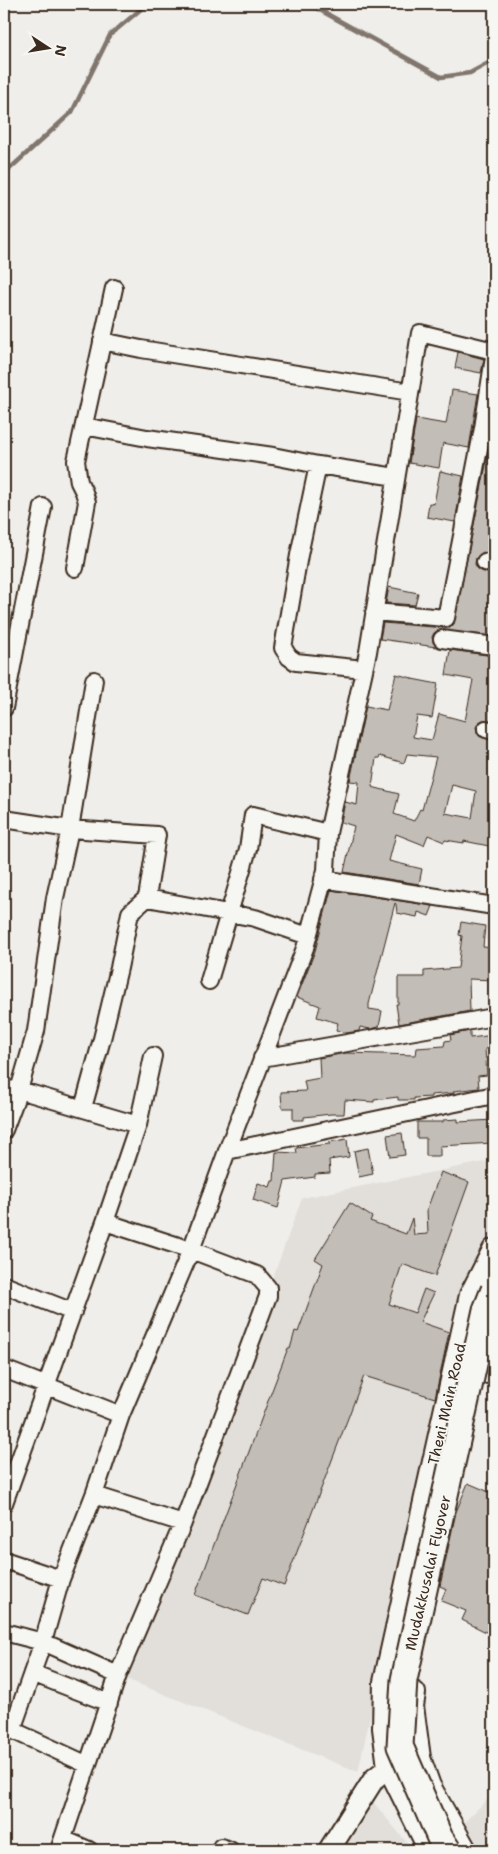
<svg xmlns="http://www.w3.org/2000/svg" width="498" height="1854" font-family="'Shantell Sans',sans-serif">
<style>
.built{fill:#e2dfdb}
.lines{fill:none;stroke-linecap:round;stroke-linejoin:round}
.stream{stroke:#81766d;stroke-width:4.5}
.building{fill:#c2bdb7;stroke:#3b2a1e;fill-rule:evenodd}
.minor-casing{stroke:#3b2a1e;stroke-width:20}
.tertiary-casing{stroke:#3b2a1e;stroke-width:24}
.secondary-casing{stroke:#3b2a1e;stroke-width:26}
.minor{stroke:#f6f6f2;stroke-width:16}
.tertiary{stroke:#f6f6f2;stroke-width:20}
.secondary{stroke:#f6f6f2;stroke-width:22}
.primary-bridge-casing{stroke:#3b2a1e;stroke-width:29;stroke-linecap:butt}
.primary-bridge{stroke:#f6f6f2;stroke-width:25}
.labels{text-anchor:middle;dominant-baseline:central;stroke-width:4;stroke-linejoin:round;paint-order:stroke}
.street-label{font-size:15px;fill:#3b2a1e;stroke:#f6f6f2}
</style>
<rect width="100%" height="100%" fill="#efeeea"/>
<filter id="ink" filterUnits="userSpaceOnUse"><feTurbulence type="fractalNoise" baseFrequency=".02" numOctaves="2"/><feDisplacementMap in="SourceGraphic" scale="10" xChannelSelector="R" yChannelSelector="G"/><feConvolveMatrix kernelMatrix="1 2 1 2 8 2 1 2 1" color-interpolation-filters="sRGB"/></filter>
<g filter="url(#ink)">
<path class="built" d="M494,1160V1234L463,1293L358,1772L126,1679L302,1198Z
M494,1793V1850H470L457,1829Z
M369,1797L413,1850H335Z"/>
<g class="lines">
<path class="stream" d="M309,4L441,77L470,73L494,60
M4,174L72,112L110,35L147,4"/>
</g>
<path class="building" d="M458,352L484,359L481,373L455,368Z
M452,390L478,394L469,448L443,443L439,468L409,463L416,419L446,424Z
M491,440L494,441V555L483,552L476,558L475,564L477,568L481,571L494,575V636L439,630L434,633L432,637L433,642L436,647L380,639L383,623L445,628H450L454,624Z
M440,471L463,476L455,522L427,517L429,503L434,504Z
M389,587L418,593L415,605L386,603Z
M450,650L494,656V721L483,720L479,722L476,727L477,732L479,736L494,741V845L490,844L489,846L464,841V843L445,840L444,842L428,835L424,845L396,834L389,861L422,869L419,884L344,872L354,826L341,822L345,802L357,805L359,782L350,781L366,706L387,710L396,674L412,678V679L438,684L432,718L417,716L413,737L432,740L439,714L465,721L473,680L446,675ZM407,754L436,757L422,810L420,809L414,821L394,814L399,794L372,787L376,758H379L380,756L404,763ZM452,785L476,791L472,818L445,813Z
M331,890L433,906L429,916L418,912L417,917L397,913L396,904L395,903L369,1004V1009L382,1011L379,1027L370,1029L360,1027L359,1031L346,1033L336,1030L338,1023L317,1017L320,1006L297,997L315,951Z
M461,922L485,926L483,947L494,948V980L469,979L470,1011L399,1024L396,1004H398V977H424V971L458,968L462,936L459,935Z
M470,1031V1038L494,1035V1048L485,1049L487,1075L478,1076L479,1088L454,1091V1093L431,1095V1097L414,1098V1100H398V1097L374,1100V1102L345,1100L344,1114H331L304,1117V1120H293V1108H282L281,1092L306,1091L304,1081L320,1078L319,1058L346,1053L416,1055L417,1048L444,1046L445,1041L451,1040L450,1035Z
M458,1119V1122L494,1120V1143L440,1146V1156H426V1138H417V1122H443V1120Z
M402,1133L405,1155L390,1157L387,1135Z
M347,1139L349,1157L329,1160L330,1173L315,1174V1177L285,1181L278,1208L253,1200L258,1183L270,1187L272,1181H274L276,1152L297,1153L296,1148L330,1144L329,1142Z
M368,1148L373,1174L359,1177L354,1151Z
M441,1172L469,1182L435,1276L402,1264L389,1304L415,1313L424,1289L434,1293L420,1322L449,1332L435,1398L364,1376L284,1586L263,1578L248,1615L195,1595L288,1348L290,1349L295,1331L298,1332L323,1264L315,1259L350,1203L372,1217L370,1221L406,1234L412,1218L414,1235L428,1234L427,1209Z
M468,1483L494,1494V1599L490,1608L494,1610V1636L462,1620L466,1611L441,1601L446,1589L440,1586L456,1512Z"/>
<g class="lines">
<g class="minor-casing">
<path id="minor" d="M102,341L141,349L410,392
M84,426L147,438L273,456L318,465L396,477
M318,465L299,555L283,648L289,657L296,662L364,669
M485,562L494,565
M75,568L87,502L84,492L79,482L76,461L114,288
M374,612L446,618L483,428L494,357
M442,639L494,646
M4,708L43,507
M486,729L494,731
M4,819L70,829L157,835L147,898L255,918L308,936
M323,879L494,906
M209,981L248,849L253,815L328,833
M262,1058L494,1017
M4,1089L19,1090L36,1031L55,898L70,829L94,680
M83,1108L102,1039L119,968L130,913L147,898
M138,1125L153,1056
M4,1130L19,1090L138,1125L105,1222L191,1250L257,1275L268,1288V1296L183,1523L118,1675
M227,1151L494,1095
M4,1285L73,1312
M4,1369L121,1415
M94,1495L183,1523
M4,1503L105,1222
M4,1560L61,1579
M4,1632L43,1642L118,1675L59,1850
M32,1673L109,1703
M88,1765L12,1730L43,1642L61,1579L94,1495L121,1415L191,1250L227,1151L305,948L326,870L328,833L368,652L420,333L494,351
M63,1839L89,1850
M221,1847L230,1850"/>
</g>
<g class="tertiary-casing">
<path id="tertiary" d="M329,1850L374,1779L389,1767"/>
</g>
<g class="secondary-casing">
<path id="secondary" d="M485,1372L494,1331
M414,1693L412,1706L419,1758L429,1786L465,1850
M430,1850L389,1767L384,1728L385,1682L471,1295L494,1250"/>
</g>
<use href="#minor" class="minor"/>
<use href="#tertiary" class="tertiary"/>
<use href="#secondary" class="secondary"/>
<g class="primary-bridge-casing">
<path id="primary-bridge" d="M448,1850L440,1838L400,1746L404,1680L486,1310L494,1290"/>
</g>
<use href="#primary-bridge" class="primary-bridge"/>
</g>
</g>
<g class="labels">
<g class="street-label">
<text transform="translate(447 1404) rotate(-77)">Theni Main Road</text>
<text transform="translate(428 1573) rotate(-77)">Mudakkusalai Flyover</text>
</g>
</g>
<rect width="498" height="1854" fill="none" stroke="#f6f6f2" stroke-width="20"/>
<rect x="10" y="10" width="478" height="1834" fill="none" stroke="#3b2a1e" stroke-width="2" filter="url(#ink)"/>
<g transform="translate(48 48) rotate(102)" stroke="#f6f6f2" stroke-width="4" paint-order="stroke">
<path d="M0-4L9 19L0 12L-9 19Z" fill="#3b2a1e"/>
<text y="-8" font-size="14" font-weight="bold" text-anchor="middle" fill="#3b2a1e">N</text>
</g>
</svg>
